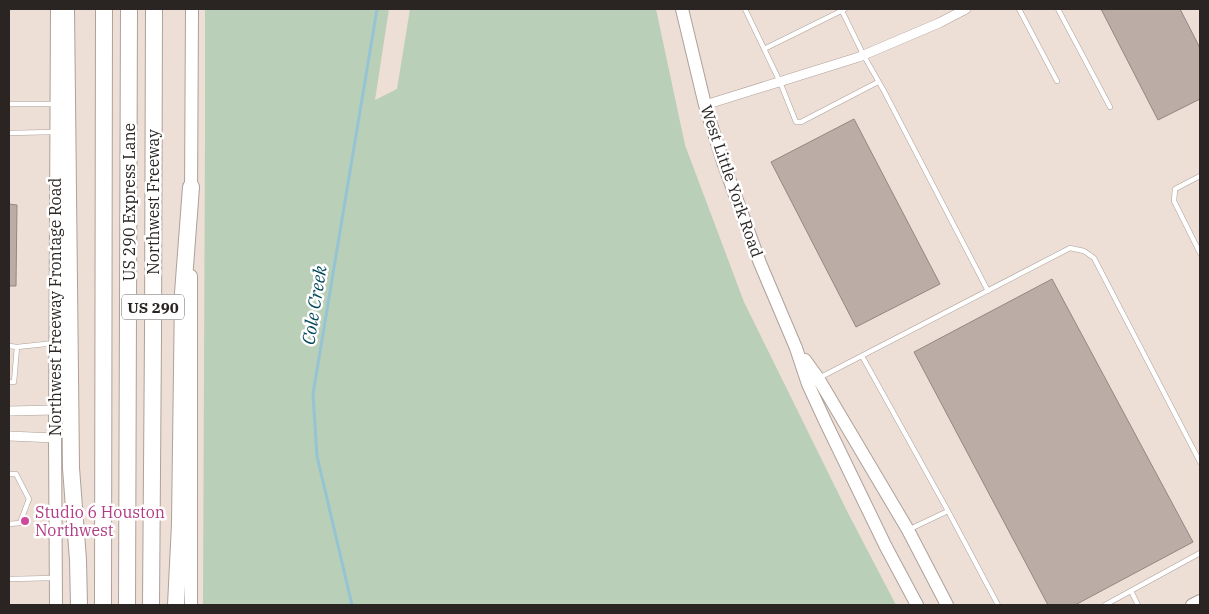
<svg xmlns="http://www.w3.org/2000/svg" width="1209" height="614" font-family="'IBM Plex Serif',serif">
<style>
.green{fill:#bacfb7}
.lines{fill:none;stroke-linecap:round;stroke-linejoin:round}
.stream{stroke:#95c4d4;stroke-width:3}
.building{fill:#bbada6;stroke:#94877f}
.service-casing{stroke:#aea199;stroke-width:5.5}
.minor-casing{stroke:#aea199;stroke-width:10}
.secondary-casing{stroke:#aea199;stroke-width:14}
.motorway-casing{stroke:#aea199;stroke-width:18}
.service{stroke:#fff;stroke-width:4.5}
.minor{stroke:#fff;stroke-width:9}
.secondary{stroke:#fff;stroke-width:12}
.motorway{stroke:#fff;stroke-width:16}
.hotel-dot{fill:#d1479c;stroke:#fff;stroke-width:2}
.labels{text-anchor:middle;dominant-baseline:central;stroke-width:5;stroke-linejoin:round;paint-order:stroke}
.shield{fill:#fff;stroke:#6a6664;stroke-width:1}
.shield-label{font-size:15px;font-weight:bold;fill:#2a2522}
.street-label{font-size:16px;fill:#2a2522;stroke:#fff}
.hotel-label{font-size:16px;fill:#b23c85;stroke:#fff;text-anchor:start}
.water-label{font-size:18px;font-style:italic;fill:#024859;stroke:#fff}
</style>
<rect width="100%" height="100%" fill="#edded6"/>
<path class="green" d="M205,9H389L375,100L397,89L410,9H656L685,145L744,302L849,515L896,605H203L205,142Z"/>
<g class="lines">
<path class="stream" d="M352,605L317,456L313,394L377,9"/>
</g>
<path class="building" d="M1101,9H1180L1200,48V99L1158,120Z
M854,119L940,284L856,327L771,162Z
M9,204L17,205L16,286H9Z
M1052,279L1193,542L1075,605H1048L914,352Z"/>
<g class="lines">
<g class="service-casing">
<path id="service" d="M745,9L780,82L796,122H801L878,82
M1019,9L1057,81
M1058,9L1110,107
M842,11L864,56L884,91L988,291
M764,49L845,9
M9,104H55
M9,133L54,132
M1200,176L1175,189L1174,201L1200,253
M9,346L17,347L55,343
M862,356L948,511
M819,378L1070,248L1084,251L1094,258L1200,462
M9,382H14L17,347
M9,474H16L29,499L20,523L9,524
M910,529L948,511L998,605
M9,579L54,578
M1131,591L1138,605
M1105,605L1200,553"/>
</g>
<g class="minor-casing">
<path id="minor" d="M705,105L859,57L939,23L966,9
M9,411L55,410
M9,436L55,438"/>
</g>
<g class="secondary-casing">
<path id="secondary" d="M682,9L705,105L723,162L760,263L796,348L808,384L825,421L886,547L917,605
M191,196L192,9
M805,360L818,378L908,530L947,605
M56,605L55,438L57,9
M191,605V276
M1192,605L1200,601"/>
</g>
<g class="motorway-casing">
<path id="motorway" d="M66,9L71,468L78,560L79,605
M103,605L104,9
M127,605L129,9
M151,605L153,335L154,9
M176,605L180,524L183,293L191,187"/>
</g>
<use href="#service" class="service"/>
<use href="#minor" class="minor"/>
<use href="#secondary" class="secondary"/>
<use href="#motorway" class="motorway"/>
</g>
<circle class="hotel-dot" cx="25" cy="521" r="5"/>
<g class="labels">
<rect class="shield" x="122" y="294.5" width="62" height="25" rx="4"/>
<g class="shield-label">
<text x="153" y="307">US 290</text>
</g>
<g class="street-label">
<text transform="translate(732 181) rotate(71)">West Little York Road</text>
<text transform="translate(129 202) rotate(-90)">US 290 Express Lane</text>
<text transform="translate(153 202) rotate(-90)">Northwest Freeway</text>
<text transform="translate(55 307) rotate(-90)">Northwest Freeway Frontage Road</text>
</g>
<g class="hotel-label">
<text x="35" y="512">Studio 6 Houston<tspan x="35" dy="18">Northwest</tspan></text>
</g>
<g class="water-label">
<text transform="translate(314 305) rotate(-81)">Cole Creek</text>
</g>
</g>
<rect width="1209" height="614" fill="none" stroke="#2a2522" stroke-width="20"/>
</svg>
